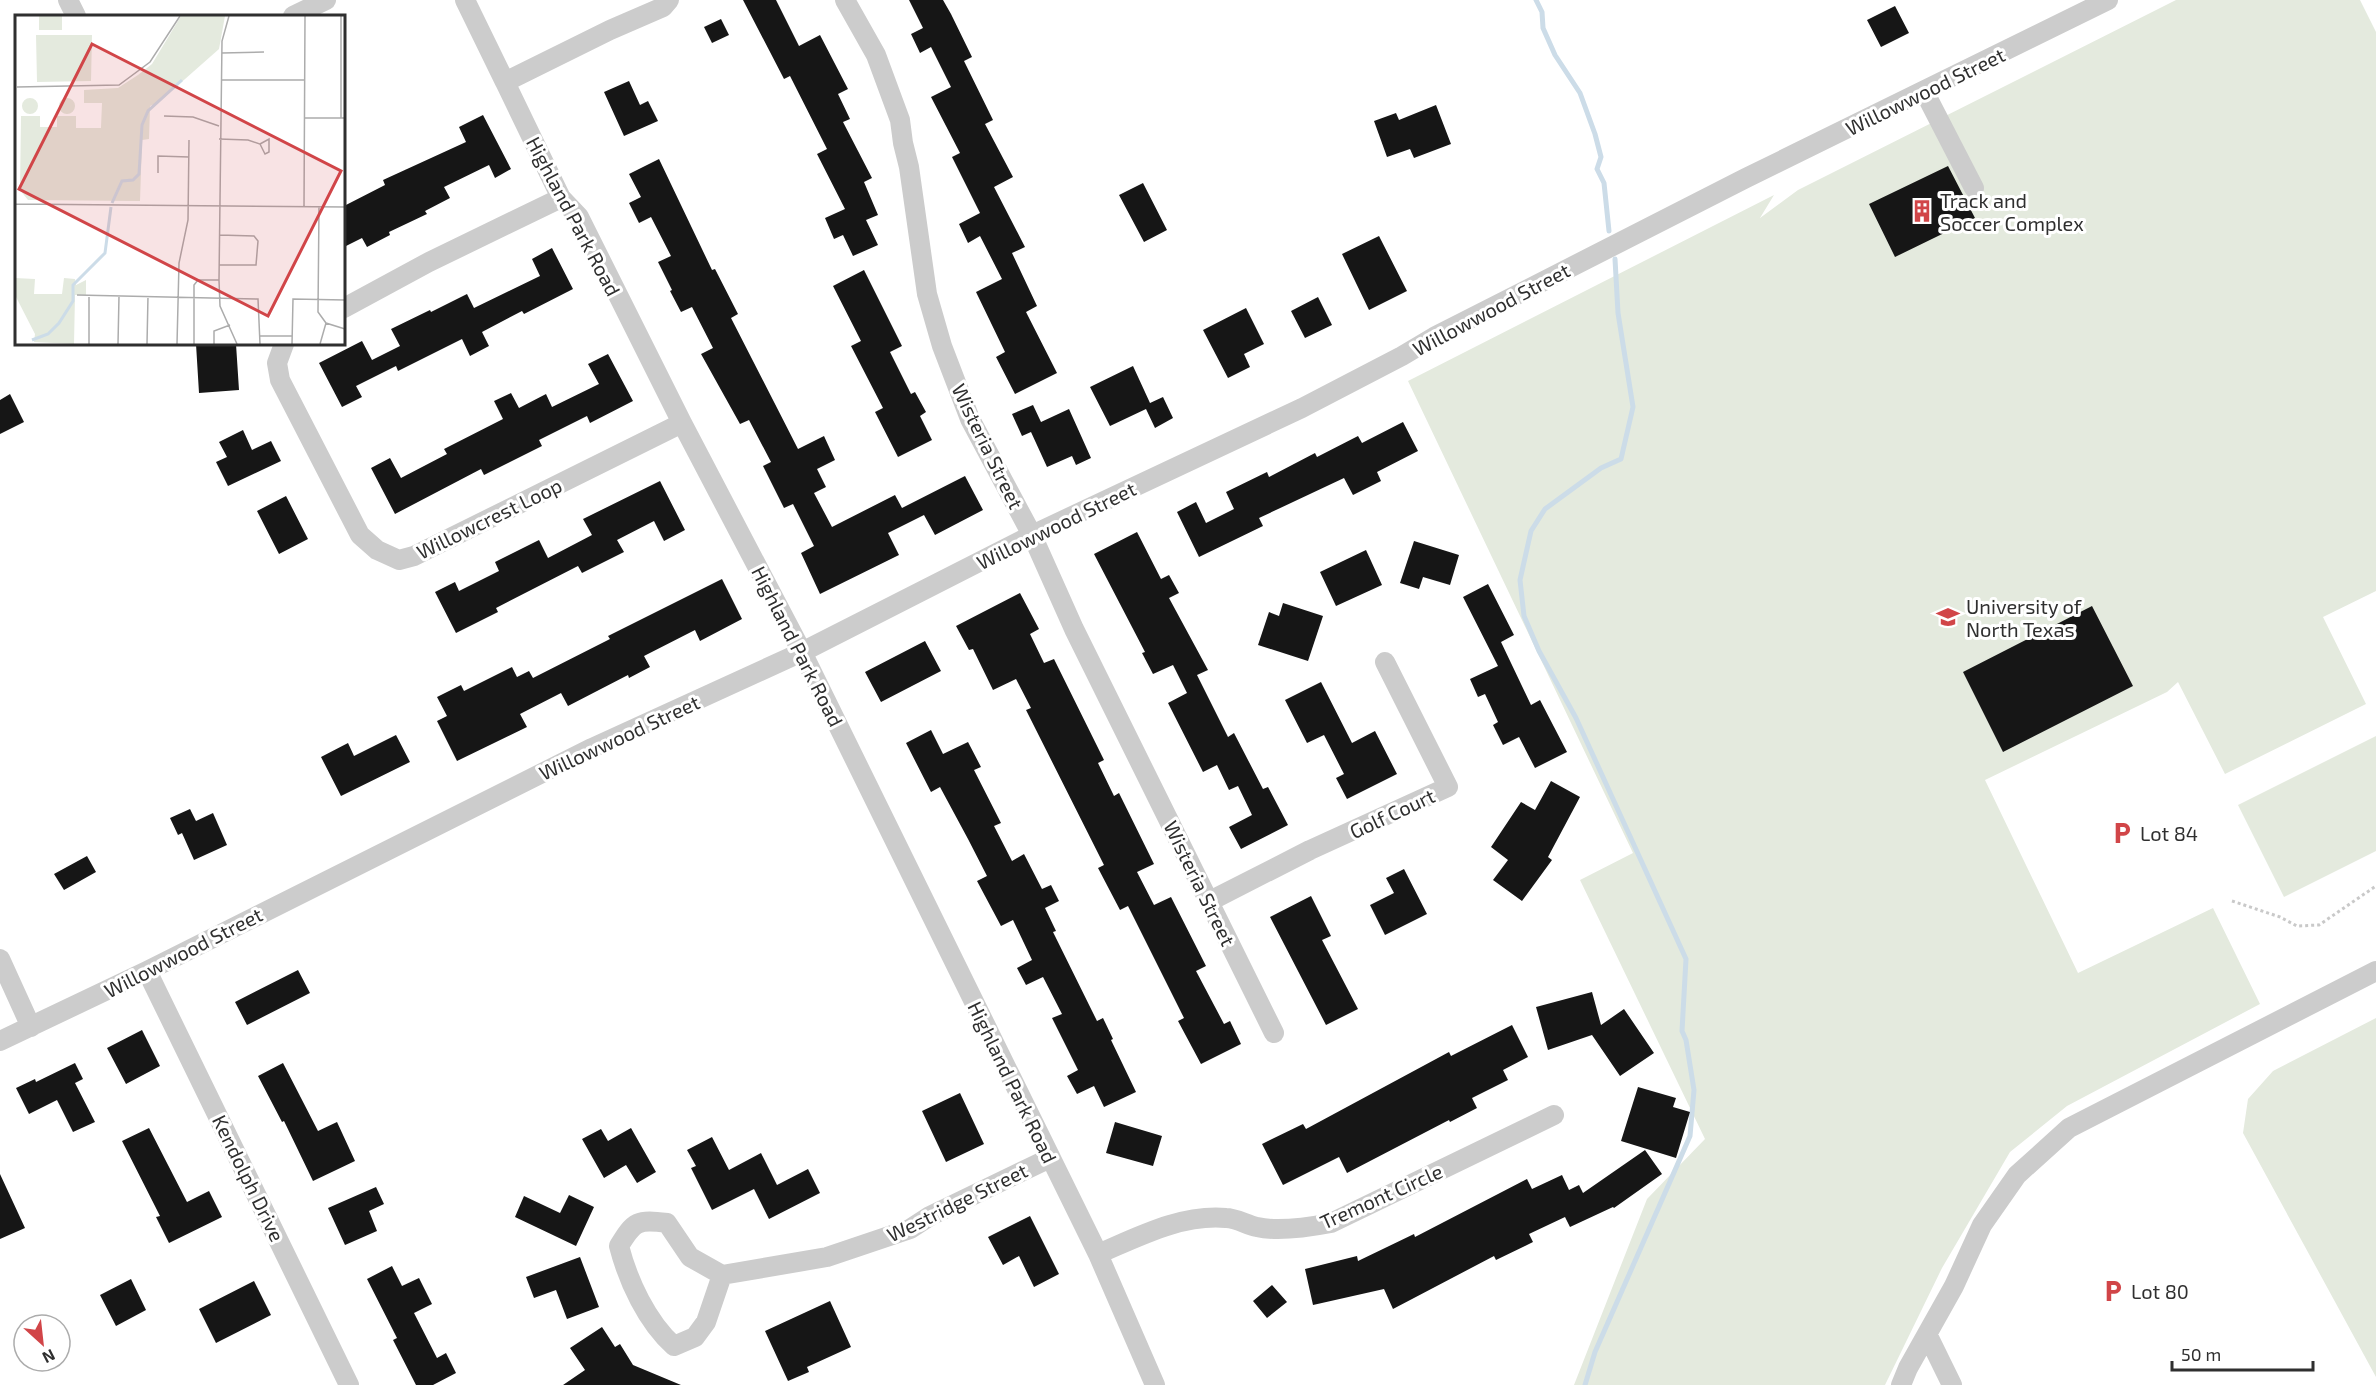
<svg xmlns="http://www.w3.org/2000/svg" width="2376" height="1385" font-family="'Exo 2',sans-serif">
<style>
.green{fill:#e4eade}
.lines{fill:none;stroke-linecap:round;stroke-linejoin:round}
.stream{stroke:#ccdce8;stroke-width:5}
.building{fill:#161616}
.path{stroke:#c9c9c9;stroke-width:3;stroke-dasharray:3 3;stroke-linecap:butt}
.minor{stroke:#ccc;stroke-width:20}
.labels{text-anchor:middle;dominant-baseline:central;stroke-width:6;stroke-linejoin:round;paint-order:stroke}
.street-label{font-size:20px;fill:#2f2f2f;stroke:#fff}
.poi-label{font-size:20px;fill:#2f2f2f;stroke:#fff;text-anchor:start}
.inset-river{fill:none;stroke:#ccdce8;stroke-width:3}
.inset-road{fill:none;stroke:#acacac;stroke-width:1.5}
.view{fill:#d14548;fill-opacity:0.15;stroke:#d14548;stroke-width:3}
.inset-edge{fill:none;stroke:#2f2f2f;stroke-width:3}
</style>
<rect width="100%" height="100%" fill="#fff"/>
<path class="green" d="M2176,0H2360L2376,32V591L2323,617L2366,704L2225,774L2178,682L2167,692L1985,780L2078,973L2213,908L2260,1004L2067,1106L2010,1152L1942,1268L1885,1385H1574L1647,1199L1705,1139L1580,880L1633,853L1408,381L1774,195L1760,218L1798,190Z
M2376,736V851L2284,897L2238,805Z
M2376,1018V1377L2243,1133L2248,1099L2273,1071Z"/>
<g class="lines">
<path class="stream" d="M1536,0L1542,12L1543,28L1555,55L1580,93L1595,134L1601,157L1597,169L1604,183L1609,231
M1585,1385L1595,1352L1690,1136L1694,1090L1686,1040L1682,1031L1686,959L1576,718L1539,651L1524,616L1520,580L1531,531L1545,509L1601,468L1621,459L1633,407L1618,313L1615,259"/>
</g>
<path class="building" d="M743,0H776L799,46L820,35L848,89L838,94L850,119L843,122L872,178L864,182L878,215L866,220L878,245L853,256L843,235L834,239L825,218L845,209L817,154L827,149L790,76L784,79Z
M909,0H943L951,14L972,57L964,61L993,120L985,124L1013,177L994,187L1025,247L1012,253L1037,306L1026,312L1057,373L1015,394L996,357L1005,352L976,292L1002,279L980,236L968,243L959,224L980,213L952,157L960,153L931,97L951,87L931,47L920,53L911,34L923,28Z
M1895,6L1909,33L1881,47L1867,20Z
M721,19L729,35L712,43L704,27Z
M629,81L640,105L648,101L658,121L624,136L604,92Z
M1436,105L1451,144L1414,158L1410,149L1387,157L1374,121L1396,113L1399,120Z
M483,115L511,169L495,178L489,165L444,187L450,198L425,211L427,214L389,232L390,235L367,247L362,238L344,247V206L385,185L383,180L466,142L459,127Z
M659,159L712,270L715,269L738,314L731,318L798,449L824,436L835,460L817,469L826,487L814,493L832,527L895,495L902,508L965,476L983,510L935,535L924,515L888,533L899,555L820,594L801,553L814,546L793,504L784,508L763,466L771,462L749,420L740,424L701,354L713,348L692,307L681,312L670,291L672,290L658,262L671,256L651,217L639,223L629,203L641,197L629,174Z
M1948,166L1975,218L1895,257L1869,204Z
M1143,183L1167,230L1144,242L1119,195Z
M1379,236L1407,291L1369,310L1342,254Z
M552,248L573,289L524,314L522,311L482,332L489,346L470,356L462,339L398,371L396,366L356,386L362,397L342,407L319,363L362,341L372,360L400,346L391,329L430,310L431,312L467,294L474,308L540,276L532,259Z
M864,270L902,346L890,352L911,394L915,392L926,412L920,416L932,440L898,457L875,412L883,408L851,346L861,341L833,286Z
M1318,297L1332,325L1305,338L1291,311Z
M1246,308L1264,344L1244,354L1250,367L1228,378L1203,330Z
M196,344H236L239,390L199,393Z
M608,354L633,401L590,423L587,416L539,440L542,446L484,475L481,469L395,514L371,468L390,458L401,478L447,454L444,449L503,419L494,401L511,393L519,408L546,394L552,407L599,384L588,364Z
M1133,366L1150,403L1163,397L1173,418L1155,428L1146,409L1110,426L1090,387Z
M10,394L24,422L0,434V400Z
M1033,405L1041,422L1069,409L1091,458L1076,465L1072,456L1047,467L1031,432L1022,436L1012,414Z
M1403,422L1418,451L1377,472L1381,481L1353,495L1344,478L1259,518L1263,526L1199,557L1177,512L1196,502L1206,523L1234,509L1226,492L1267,472L1269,477L1315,453L1317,457L1358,436L1362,443Z
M243,430L252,450L271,441L281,461L228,486L216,462L227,457L219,442Z
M660,481L685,530L664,541L654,521L617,540L624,552L582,573L578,566L496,608L498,612L456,633L435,592L455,582L459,591L499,571L495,562L539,540L548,558L592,535L583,519Z
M286,496L308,539L279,554L257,511Z
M1137,532L1161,579L1169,575L1179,593L1169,598L1208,670L1197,675L1228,737L1234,733L1263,789L1268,787L1288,825L1241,849L1229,827L1252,815L1238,786L1229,790L1217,765L1203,772L1168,703L1187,693L1173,665L1153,674L1142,653L1145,652L1094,554Z
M1414,541L1459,555L1450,585L1423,577L1419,589L1400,583Z
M1366,550L1382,585L1336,606L1320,572Z
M722,579L742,619L700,641L695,630L644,656L650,667L629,678L628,675L568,706L561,693L520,714L527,727L457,761L437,721L447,716L437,697L461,685L464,691L512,667L517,677L529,671L533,678L610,639L608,636Z
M1488,584L1514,635L1501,642L1531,705L1540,700L1567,752L1535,768L1519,737L1503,745L1493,725L1498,722L1485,694L1478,697L1470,679L1498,666L1463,597Z
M1020,593L1039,629L1030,634L1044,663L1054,659L1104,760L1098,763L1114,796L1119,793L1154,864L1137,872L1154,905L1171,897L1206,966L1196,971L1224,1024L1230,1021L1241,1044L1201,1064L1178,1021L1184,1018L1128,906L1120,910L1098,868L1104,865L1026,710L1031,708L1016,679L993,690L973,649L969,650L956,626Z
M1283,603L1323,616L1308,661L1258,645L1269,612L1279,616Z
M2092,606L2133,686L2003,752L1963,672Z
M925,641L941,671L881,702L865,672Z
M1321,682L1352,743L1375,731L1397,774L1347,799L1336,778L1344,774L1324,735L1307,743L1285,700Z
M931,730L943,754L968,742L981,767L974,770L1001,823L994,826L1012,861L1024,854L1042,889L1051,885L1059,901L1045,908L1056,931L1053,932L1097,1021L1103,1018L1113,1039L1111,1040L1136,1092L1104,1107L1094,1086L1077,1094L1067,1076L1078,1070L1052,1018L1062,1014L1043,977L1026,985L1017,968L1032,960L1013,920L1001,926L977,881L987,876L968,839L940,787L931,792L906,743Z
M396,735L410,762L341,796L321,757L348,743L354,756Z
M1551,781L1580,797L1548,857L1552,860L1522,901L1493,880L1508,860L1491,847L1521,802L1535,810Z
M190,809L196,821L213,813L227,845L194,860L182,833L178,835L170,818Z
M87,856L96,872L64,890L54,874Z
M1404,869L1427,914L1385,935L1370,905L1394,893L1386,878Z
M1311,896L1331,936L1322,940L1358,1009L1326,1025L1270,917Z
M298,970L310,993L247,1025L235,1002Z
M1592,992L1601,1025L1624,1009L1654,1053L1620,1076L1592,1035L1548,1050L1536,1007Z
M1512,1025L1528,1057L1503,1070L1508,1080L1472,1098L1477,1108L1450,1122L1449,1120L1347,1173L1339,1157L1283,1185L1262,1144L1303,1124L1306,1129L1449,1052L1451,1056Z
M142,1030L160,1066L126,1084L107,1048Z
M75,1063L83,1079L75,1083L95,1122L73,1132L57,1100L29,1114L16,1088L35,1079L36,1082Z
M283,1063L318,1131L337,1122L355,1161L313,1181L284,1121L282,1122L258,1076Z
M1638,1087L1676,1098L1673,1107L1690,1112L1676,1158L1621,1141Z
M960,1093L984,1144L946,1162L922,1111Z
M1115,1122L1162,1136L1153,1166L1106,1153Z
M149,1128L187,1202L209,1191L222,1217L169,1243L156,1217L160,1216L122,1141Z
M631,1128L656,1172L637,1183L626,1165L604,1178L582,1139L601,1129L608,1141Z
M712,1137L729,1170L761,1153L777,1185L808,1169L820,1193L769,1219L754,1189L712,1210L691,1168L696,1166L687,1150Z
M1645,1150L1662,1174L1614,1208L1613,1207L1570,1227L1565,1217L1529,1234L1533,1242L1496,1260L1494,1256L1393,1309L1384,1289L1313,1305L1305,1269L1357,1256L1358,1261L1414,1234L1415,1237L1527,1179L1532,1189L1562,1175L1569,1190L1579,1185L1583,1193Z
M0,1174L25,1228L0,1239Z
M376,1187L384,1204L369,1211L377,1231L345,1245L328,1208Z
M569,1195L594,1207L576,1246L515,1217L524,1196L560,1213Z
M1030,1216L1059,1274L1034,1287L1019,1256L1003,1265L988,1237Z
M580,1257L599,1307L567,1319L556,1290L534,1298L526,1277Z
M392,1266L402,1286L419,1278L432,1304L414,1313L437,1358L446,1353L456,1373L433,1385H416L393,1340L397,1338L367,1279Z
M131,1279L146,1310L116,1326L100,1295Z
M254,1281L271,1315L216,1343L199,1309Z
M1272,1285L1287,1302L1267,1318L1253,1301Z
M830,1301L851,1347L807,1367L809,1372L788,1381L765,1331Z
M602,1327L615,1347L620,1344L633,1365L681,1385H563L585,1370L570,1348Z"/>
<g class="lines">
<path class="path" d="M2232,901L2280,917L2297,926L2319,925L2376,886"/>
<path class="minor" d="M68,0L76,16
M465,0L505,82
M669,0L663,7L610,30L505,82L561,198L579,217L682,423L802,652L1098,1254L1155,1385
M845,0L876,55L900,120L903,143L909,167L927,294L942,346L970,419L1032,535L1074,629L1274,1033
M293,16L326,0
M1924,91L1974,188
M344,308L429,262L561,198
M284,344L277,363L280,380L360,535L377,550L399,560L414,556L682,423
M1210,901L1310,850L1448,787L1385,662
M0,959L31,1027
M147,971L349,1385
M0,1041L147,971L592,748L802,652L1032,535L1302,408L1402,356L1434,337L1746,178L2108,0
M1098,1254C1138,1237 1181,1214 1226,1218C1236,1218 1247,1225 1257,1227C1278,1232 1310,1227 1331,1223L1554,1115
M722,1275L706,1322L695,1337L674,1346C647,1322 628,1281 619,1246C634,1221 638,1219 667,1223L690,1257L722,1275L827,1257L910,1229L930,1216L1050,1158
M1927,1334L1952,1385
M1901,1385L1908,1368L1954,1286L1982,1225L2017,1175L2069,1128L2376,971"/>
</g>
<defs>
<g id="building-bare" transform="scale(1.8)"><path d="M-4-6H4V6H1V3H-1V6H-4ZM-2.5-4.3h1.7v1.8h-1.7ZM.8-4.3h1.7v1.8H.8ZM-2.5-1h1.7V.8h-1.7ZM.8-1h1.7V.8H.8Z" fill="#d14548" stroke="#fff" stroke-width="2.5" paint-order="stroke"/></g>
<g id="university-bare" transform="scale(1.8)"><path d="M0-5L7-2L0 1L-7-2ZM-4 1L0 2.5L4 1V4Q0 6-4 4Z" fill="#d14548" stroke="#fff" stroke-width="2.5" paint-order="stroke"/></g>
<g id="parking-bare" transform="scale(1.8)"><path d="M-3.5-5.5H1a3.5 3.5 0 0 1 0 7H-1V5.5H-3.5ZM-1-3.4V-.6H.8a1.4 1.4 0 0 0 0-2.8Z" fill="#d14548" stroke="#fff" stroke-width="2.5" paint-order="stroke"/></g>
</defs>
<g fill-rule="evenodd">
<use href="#building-bare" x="1922" y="211"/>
<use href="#university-bare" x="1948" y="617"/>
<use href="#parking-bare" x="2122" y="833"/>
<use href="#parking-bare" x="2113" y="1291"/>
</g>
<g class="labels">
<g class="street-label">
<text transform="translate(1925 91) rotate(-26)">Willowwood Street</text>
<text transform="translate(574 216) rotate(62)">Highland Park Road</text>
<text transform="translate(1491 309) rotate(-28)">Willowwood Street</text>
<text transform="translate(988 446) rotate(64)">Wisteria Street</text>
<text transform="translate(489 518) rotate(-26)">Willowcrest Loop</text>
<text transform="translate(1056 525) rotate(-26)">Willowwood Street</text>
<text transform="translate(798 646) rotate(63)">Highland Park Road</text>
<text transform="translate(619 737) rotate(-25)">Willowwood Street</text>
<text transform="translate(1392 813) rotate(-25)">Golf Court</text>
<text transform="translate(1200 883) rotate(64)">Wisteria Street</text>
<text transform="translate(183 952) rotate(-27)">Willowwood Street</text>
<text transform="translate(1013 1082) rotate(64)">Highland Park Road</text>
<text transform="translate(249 1178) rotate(64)">Kendolph Drive</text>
<text transform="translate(1381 1196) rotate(-24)">Tremont Circle</text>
<text transform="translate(957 1202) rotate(-26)">Westridge Street</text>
</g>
<g class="poi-label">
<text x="1940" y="200">Track and<tspan x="1940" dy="23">Soccer Complex</tspan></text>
<text x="1966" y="606">University of<tspan x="1966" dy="23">North Texas</tspan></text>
<text x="2140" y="833">Lot 84</text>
<text x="2131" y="1291">Lot 80</text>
</g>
</g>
<g transform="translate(15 15)">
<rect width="330" height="330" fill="#fff"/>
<path d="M24,1H47V15H24ZM166,1H210L204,34L144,87L135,91L134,124L127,125L125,186L13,185L5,175L6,101H25V112H42V101H61V113H86L87,88H69V75L103,73L123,60L137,49ZM21,20H77L76,66L22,67ZM7 91a8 8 0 1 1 16 0a8 8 0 1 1-16 0ZM44 91a8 8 0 1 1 16 0a8 8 0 1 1-16 0ZM0,263L20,264L19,279H47L49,263L60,264L61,270L71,265V280H60L59,329L19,327L20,319L0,280Z" fill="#e4eade"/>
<path class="inset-river" d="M97,188L107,166L118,165L124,159L127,110L133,96L167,65M17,325L33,319L44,308L58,286V270L90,238L96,192"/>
<path class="inset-road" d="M0,1V204M207,38L249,37M206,65H290M2,72L104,70L135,47L165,1M149,101L178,102L204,111M290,103H330M326,103V1M204,124L233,125L245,129L250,139L254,137V124L245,129M143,158V141L174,142M0,189L330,192M289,191L290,1M304,192L303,297L311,308L330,314M204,220L239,221L243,226L241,250H204M204,265L205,291L222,329M62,280L243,284L245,329M245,321H277M74,329V280M103,329L104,281M132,329L133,281M162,329L164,248L173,205L174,125M179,329V270L183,265H204L207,26L214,1M199,329V316L215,310M277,329L278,284L330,285M305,329L311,308"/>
<path class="view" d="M77,29L326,156L253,301L4,174Z"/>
<rect width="330" height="330" class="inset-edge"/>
</g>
<g transform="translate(42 1343) rotate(153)"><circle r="28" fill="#ffffff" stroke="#acacac" stroke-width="1.5"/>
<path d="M0-4.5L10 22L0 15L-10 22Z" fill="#d14548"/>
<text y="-9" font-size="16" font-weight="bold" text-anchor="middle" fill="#2f2f2f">N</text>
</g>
<path d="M2172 1361v9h141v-9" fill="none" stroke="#2f2f2f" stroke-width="3"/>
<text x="2181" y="1361" font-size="18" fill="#2f2f2f" stroke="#ffffff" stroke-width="4.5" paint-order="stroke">50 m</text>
</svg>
